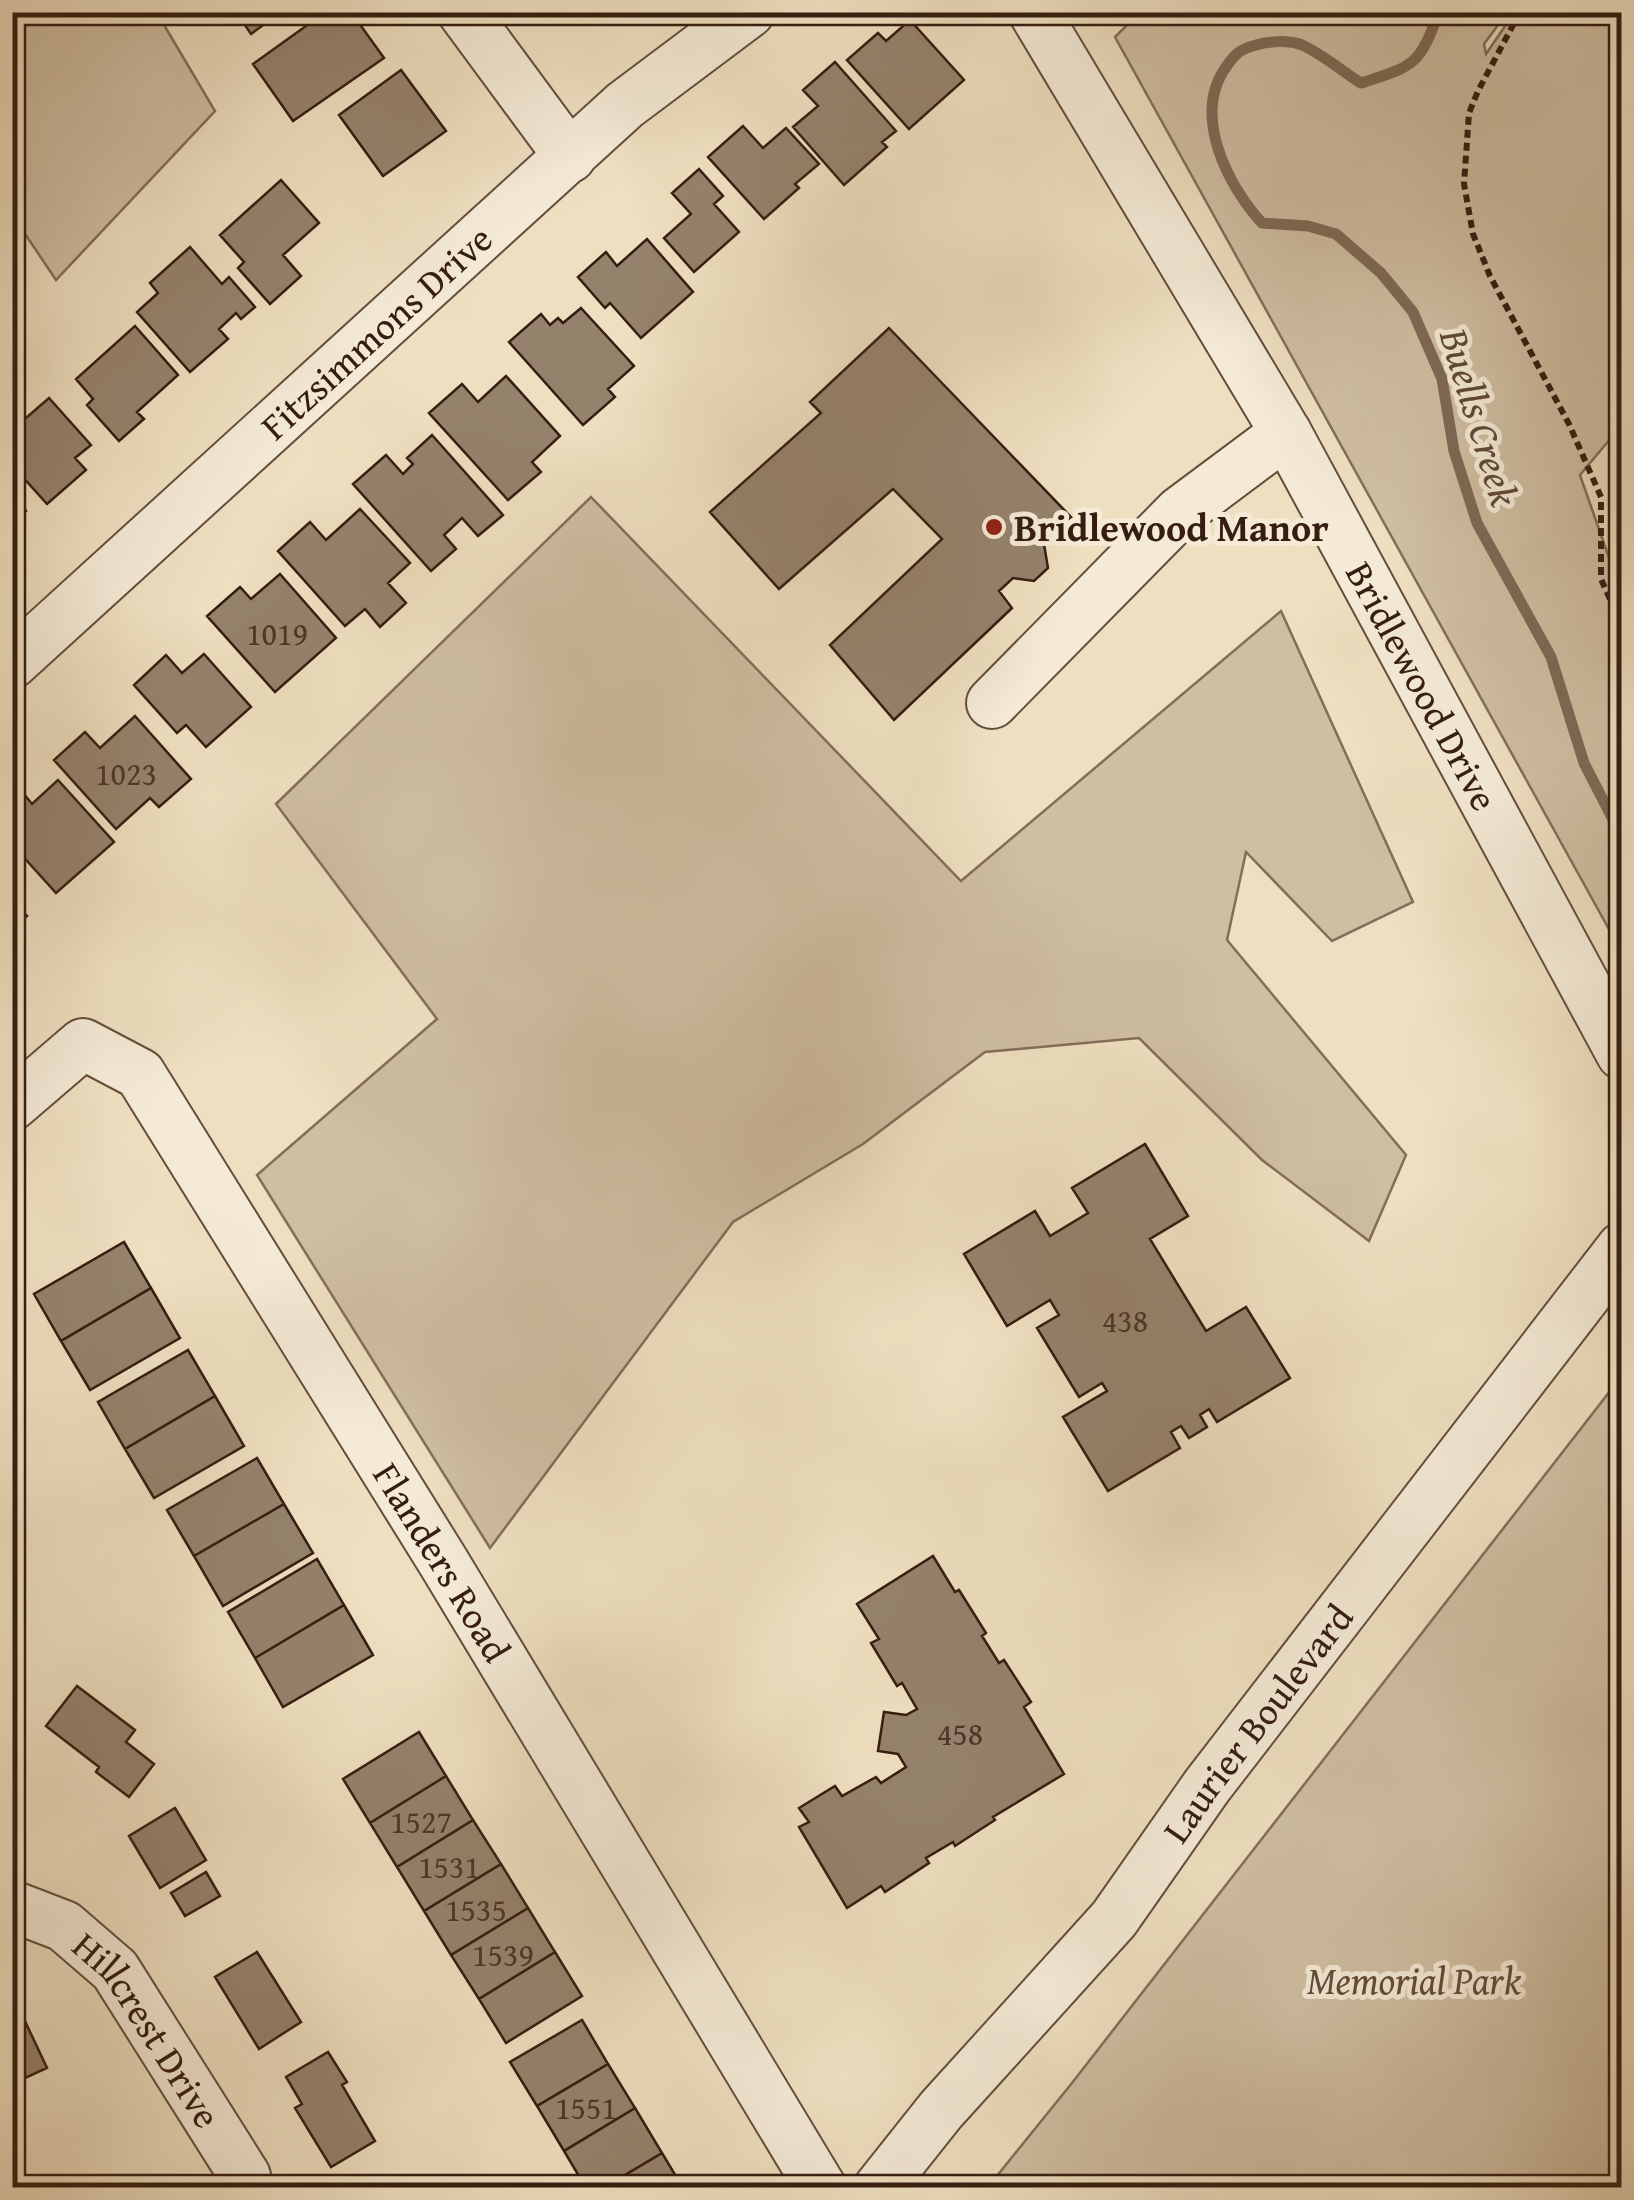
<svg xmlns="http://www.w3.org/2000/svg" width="1634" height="2200" font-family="'Gentium Book Plus',serif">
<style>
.green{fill:#cfbea2;stroke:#826e5a;stroke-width:2.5}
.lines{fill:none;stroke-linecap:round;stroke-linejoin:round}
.stream{stroke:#7e6a56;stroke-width:11}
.building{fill:#95826c;stroke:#351d11;stroke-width:2.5}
.minor-casing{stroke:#634e3d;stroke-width:54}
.path{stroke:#351d11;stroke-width:6;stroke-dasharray:8 5;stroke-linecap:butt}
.minor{stroke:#f4ead6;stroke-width:50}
.poi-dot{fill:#8f2418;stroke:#f4ead6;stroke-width:4}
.labels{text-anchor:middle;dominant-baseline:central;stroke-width:10;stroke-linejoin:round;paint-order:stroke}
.number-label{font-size:32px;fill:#4d3628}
.street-label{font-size:38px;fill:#351d11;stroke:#f4ead6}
.poi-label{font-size:38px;font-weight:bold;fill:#351d11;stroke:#f4ead6;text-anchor:start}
.park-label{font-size:38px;font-style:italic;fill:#634d3c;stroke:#f4ead6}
.water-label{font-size:40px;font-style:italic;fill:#604a39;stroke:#f4ead6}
</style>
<rect width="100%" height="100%" fill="#eedfc0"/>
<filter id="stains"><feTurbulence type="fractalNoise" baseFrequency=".002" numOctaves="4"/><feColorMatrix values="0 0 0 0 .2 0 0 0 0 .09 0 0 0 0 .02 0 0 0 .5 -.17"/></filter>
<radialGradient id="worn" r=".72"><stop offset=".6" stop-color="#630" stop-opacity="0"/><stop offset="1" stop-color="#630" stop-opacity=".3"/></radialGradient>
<path class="green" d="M12,13H157L215,111L56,280L13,216Z
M1139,13H1507L1484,44L1486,54L1514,13H1621V426L1580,475L1621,592V951L1115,37Z
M591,497L961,881L1281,611L1413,902L1332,941L1246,852L1227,940L1406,1155L1369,1241L1262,1160L1139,1038L985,1052L863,1144L733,1222L490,1548L257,1175L437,1019L276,804Z
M1621,1377V2187H988L1072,2083Z"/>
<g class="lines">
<path class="stream" d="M1439,12C1419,66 1414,66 1361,83C1342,71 1322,54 1302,45C1289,40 1269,41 1256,45C1240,49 1235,54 1226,67C1192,115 1227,185 1262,223L1308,226L1336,234L1381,273L1413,312L1442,379L1454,451L1477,523L1551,657L1584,763L1622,837"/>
</g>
<path class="building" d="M236,12H281L251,34Z
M314,12H360L367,23L361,26L384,58L293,121L253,64L306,26L302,21Z
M910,20L964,80L909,129L847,60L878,33L886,41Z
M835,62L896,131L882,142L887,147L844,185L793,127L818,106L803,90Z
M401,70L446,131L383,176L339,115Z
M743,126L763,148L786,128L819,164L795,184L799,188L764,219L708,157Z
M699,169L723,196L714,204L739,232L694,272L664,238L691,214L672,193Z
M281,180L319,223L283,255L301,276L270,304L238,268L244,262L220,235Z
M647,239L693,292L641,338L610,303L605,308L578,277L606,252L617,266Z
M190,247L222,284L229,277L255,307L241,319L236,313L219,329L228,339L190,372L137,312L158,293L150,283Z
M581,308L634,366L608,389L615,397L583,425L509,342L541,314L550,325L558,318L563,323Z
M135,326L178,375L137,412L144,419L119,441L87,405L93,399L76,379Z
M889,328L1071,517L1043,538L1048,568L1034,581L1013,578L999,591L1012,608L894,720L830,645L942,539L893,489L779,589L710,512L821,413L810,402Z
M506,376L560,436L532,462L541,472L508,500L429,413L462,384L478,402Z
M49,398L91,445L75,458L86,470L47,504L12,465V430Z
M432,435L503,515L478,536L462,518L444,535L456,549L431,571L353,484L386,455L403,474L413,464L407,458Z
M12,496L26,511L12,523Z
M360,509L410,563L388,583L406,603L380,627L365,609L345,626L278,551L310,522L326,540Z
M280,574L336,638L275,692L207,616L240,587L251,599Z
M204,654L251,707L206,747L186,725L177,733L134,685L166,655L182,673Z
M135,716L191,779L159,807L150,798L116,829L54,760L85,732L100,748Z
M58,780L114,842L56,893L18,851L12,856V796L20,789L32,804Z
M12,900L27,916L12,929Z
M1145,1144L1188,1216L1150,1239L1206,1331L1246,1307L1290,1378L1217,1422L1209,1409L1200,1415L1207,1427L1189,1438L1181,1426L1171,1432L1180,1448L1108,1491L1063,1417L1107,1391L1102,1383L1079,1397L1037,1328L1059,1315L1050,1300L1007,1326L964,1254L1035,1211L1050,1236L1088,1213L1072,1188Z
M124,1242L151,1288L61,1341L34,1294Z
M151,1288L180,1338L90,1390L61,1341Z
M188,1350L215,1396L125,1449L98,1402Z
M215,1396L244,1446L154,1498L125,1449Z
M257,1458L284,1504L194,1556L167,1510Z
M284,1504L313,1553L223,1606L194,1556Z
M933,1556L955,1592L959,1590L986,1633L982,1636L999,1663L1004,1660L1031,1702L1024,1707L1064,1774L993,1817L995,1820L955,1846L953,1842L926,1858L929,1863L885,1892L881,1886L847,1908L799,1827L809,1822L799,1808L835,1786L842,1796L876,1777L881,1783L906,1767L898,1754L878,1751L884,1712L906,1715L917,1709L902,1683L897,1686L871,1643L879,1639L857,1604Z
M317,1559L344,1605L255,1658L228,1612Z
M344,1605L373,1655L283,1707L255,1658Z
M77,1686L135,1730L126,1742L154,1764L129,1797L96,1772L99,1767L46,1726Z
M419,1732L446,1776L370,1823L343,1779Z
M446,1776L473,1820L397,1867L370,1823Z
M175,1808L206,1860L160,1888L129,1836Z
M473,1820L501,1864L424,1911L397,1867Z
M501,1864L528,1908L451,1955L424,1911Z
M206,1872L220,1896L185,1916L171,1893Z
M528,1908L555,1952L479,1999L451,1955Z
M257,1952L301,2022L259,2049L215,1977Z
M555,1952L582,1996L506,2043L479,1999Z
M24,2019L47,2068L12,2084V2024Z
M582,2020L608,2064L537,2106L510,2062Z
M328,2052L347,2082L342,2085L375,2141L331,2167L295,2108L302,2104L286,2077Z
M608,2064L635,2108L564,2151L537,2106Z
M635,2108L662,2153L603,2188H586L564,2151Z
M662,2153L683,2188H603Z"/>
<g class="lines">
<g class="minor-casing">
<g id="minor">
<path d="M463,12L570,157"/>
<path id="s1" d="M1034,12L1286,433L1622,1054"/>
<path id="s2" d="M12,663L625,105L749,12"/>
<path d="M992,703L1180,512L1286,433"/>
<path id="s3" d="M12,1105L83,1044L140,1074L444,1563L821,2188"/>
<path id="s4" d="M12,1906L64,1926L115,1970L245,2176L247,2188"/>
<path id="s5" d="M879,2188L941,2110L1114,1919L1207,1786L1622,1248"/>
</g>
</g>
<path class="path" d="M1520,12L1478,91L1469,113L1464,184L1473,234L1490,276L1569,424L1601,497V579L1622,626"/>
<use href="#minor" class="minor"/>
</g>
<circle class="poi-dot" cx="994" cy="527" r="10"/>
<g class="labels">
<g class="number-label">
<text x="277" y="633">1019</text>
<text x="126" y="773">1023</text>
<text x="1125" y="1320">438</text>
<text x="960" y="1733">458</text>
<text x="421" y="1821">1527</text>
<text x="449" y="1866">1531</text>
<text x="476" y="1909">1535</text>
<text x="503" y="1954">1539</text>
<text x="586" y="2107">1551</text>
</g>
<g class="street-label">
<text stroke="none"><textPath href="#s2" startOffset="492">Fitzsimmons Drive</textPath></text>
<text stroke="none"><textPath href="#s1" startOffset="778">Bridlewood Drive</textPath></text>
<text stroke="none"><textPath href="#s3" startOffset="732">Flanders Road</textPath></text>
<text stroke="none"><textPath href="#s5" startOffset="600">Laurier Boulevard</textPath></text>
<text stroke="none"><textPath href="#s4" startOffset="190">Hillcrest Drive</textPath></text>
</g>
<g class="poi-label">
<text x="1014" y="527">Bridlewood Manor</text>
</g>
<g class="park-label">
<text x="1414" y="1980">Memorial Park</text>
</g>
<g class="water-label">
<text transform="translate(1480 417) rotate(73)">Buells Creek</text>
</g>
</g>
<rect width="1634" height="2200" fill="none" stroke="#eedfc0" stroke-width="50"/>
<rect x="15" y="15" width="1604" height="2170" fill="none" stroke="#351d11" stroke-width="5"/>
<rect x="25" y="25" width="1584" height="2150" fill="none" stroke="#351d11" stroke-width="2.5"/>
<rect width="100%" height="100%" filter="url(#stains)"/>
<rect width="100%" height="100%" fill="url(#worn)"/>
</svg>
